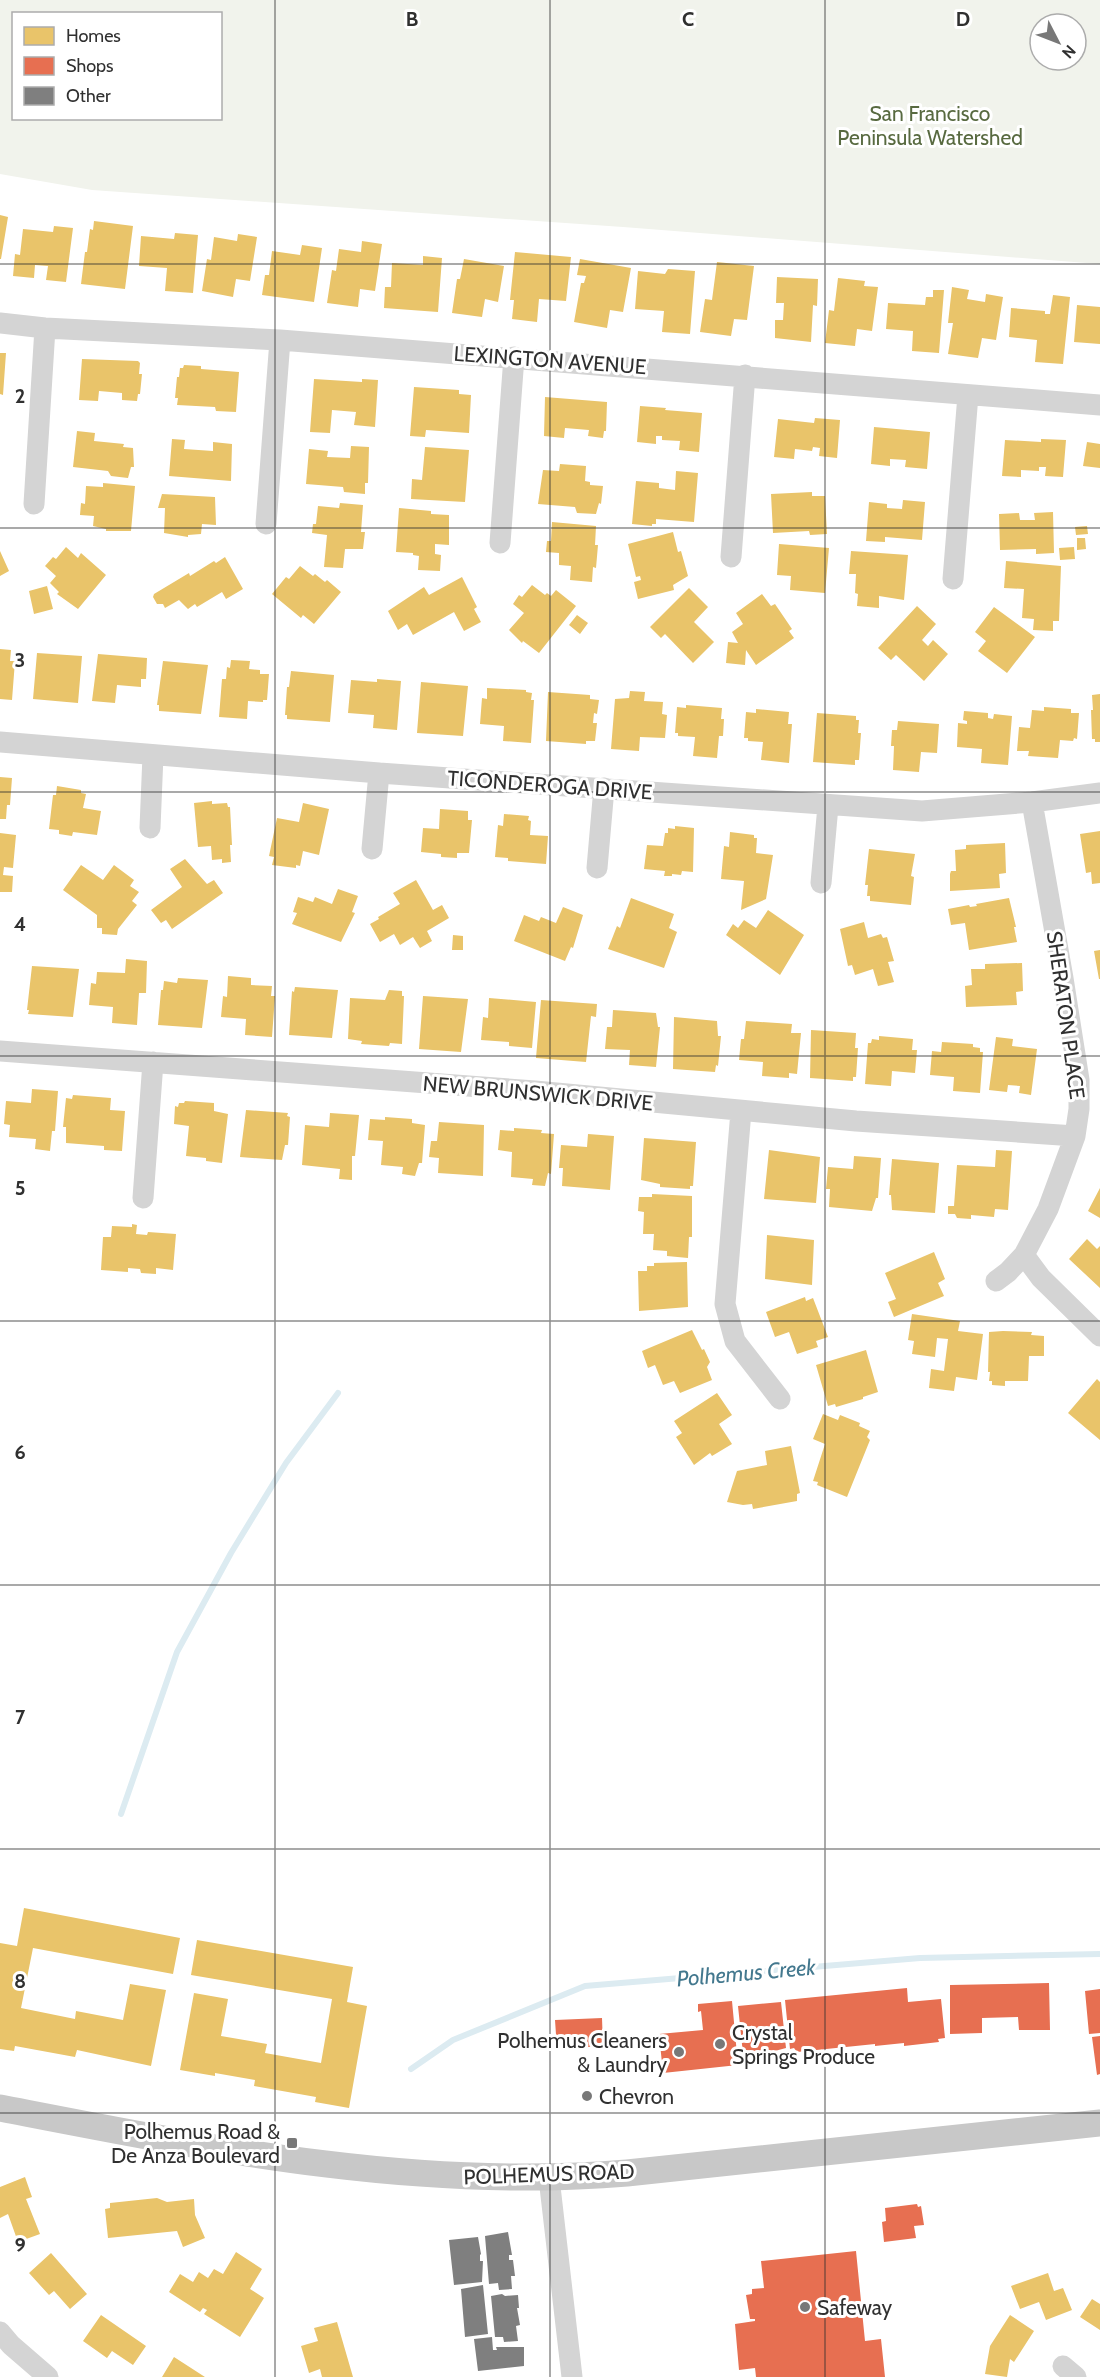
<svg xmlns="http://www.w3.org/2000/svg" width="1100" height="2377" font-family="Cabin,sans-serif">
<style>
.green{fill:#f1f3ec;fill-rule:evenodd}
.homes{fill:#e9c46a}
.shops{fill:#e76f51}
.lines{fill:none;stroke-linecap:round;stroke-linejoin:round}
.stream{stroke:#dcebf1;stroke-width:6}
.building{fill:#7f7f7f}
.minor{stroke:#d4d4d4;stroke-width:21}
.major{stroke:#c8c8c8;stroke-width:27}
.grid{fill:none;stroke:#303030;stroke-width:1.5;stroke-opacity:0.55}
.poi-dot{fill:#787878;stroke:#fff;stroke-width:2}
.labels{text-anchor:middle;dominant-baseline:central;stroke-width:6;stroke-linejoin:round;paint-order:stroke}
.park-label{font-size:21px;fill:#586a40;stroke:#fff}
.street-label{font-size:21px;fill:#303030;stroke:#fff}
.poi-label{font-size:21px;fill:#303030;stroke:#fff;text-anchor:start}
.water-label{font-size:22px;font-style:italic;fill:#43788e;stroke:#fff}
.grid-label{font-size:20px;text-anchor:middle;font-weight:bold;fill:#303030;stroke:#fff;stroke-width:6;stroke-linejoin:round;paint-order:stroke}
</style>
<rect width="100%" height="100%" fill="#fff"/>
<path class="green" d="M0,0H1100V264L623,227L92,190L0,174ZM14,14H220V118H14ZM1040,24H1076V60H1040Z"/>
<path class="homes" d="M0,215L8,217L1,259H0Z
M94,221L133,226L125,289L81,284L85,252H87L90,229L93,230Z
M54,226L73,228L66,282L46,280L48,266L35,265L34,278L13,276L15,254L20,255L23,229L53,232Z
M175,233L198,235L193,293L165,291L167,268L139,266L141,236L174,239Z
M238,234L257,237L250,281L236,279L233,297L202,291L207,259L211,260L214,237L237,241Z
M362,241L382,244L375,291L360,289L358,307L327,303L332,270L336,271L339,249L361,252Z
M302,245L322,248L314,302L262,295L265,275H269L272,251L300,255Z
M515,252L571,257L566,301L539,299L537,322L512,319L514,300H510Z
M423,256L442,258L438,312L384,308L385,287H391L392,263L423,265Z
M464,259L504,266L498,302L485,299L482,317L452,313L457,279H460Z
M580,259L631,268L623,312L610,310L607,328L574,322L581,283H584L586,276L577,275Z
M717,262L754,266L747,320L734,319L731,336L700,332L705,299L712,300Z
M668,269L695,271L690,334L662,332L664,311L635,309L638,271L665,274Z
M777,277L818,279L817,306L813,305L811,342L775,338V320H783L784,303H776Z
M838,278L865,281L864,286L878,287L872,331L857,329L855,346L825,343L829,310L834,311Z
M952,287L969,290L967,299L985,302L986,294L1003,297L996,340L982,338L978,358L948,354L953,323H948Z
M933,290H944L939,353L912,351L913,331L886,329L888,303L925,305L926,297H933Z
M1053,295L1070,297L1063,364L1035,362L1037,340L1009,337L1011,308L1045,311V314H1050Z
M1077,305L1100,307V344L1074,342Z
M0,353H6L3,395L0,394Z
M82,359L138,361L140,363L139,374H142L140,394H138L137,401L122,400V393L99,391L98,401L79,400Z
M184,365L201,366V369L239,372L236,412L216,411L215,407L177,405L178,398H175L177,377H179L180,368H183Z
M314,379L362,382V379L378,380L375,427L354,425L356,412L332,410L330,433L310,432Z
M414,387L459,390V394L471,395L469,433L426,430L425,437L410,436Z
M545,397L607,402L606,431H604L603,438L588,436L589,430L565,428L564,438L544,436Z
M640,406L666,408L665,410L702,413L699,452L679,450L680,441L662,440V436H656V444L637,442Z
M815,418L840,420L837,458L819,456L820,448L813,447L812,451L795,449L794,459L774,457L778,419L814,423Z
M874,427L930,432L927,469L905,467L906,460L890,459V466L871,464Z
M77,431L95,433L94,441L124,444L123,447L133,448L134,467H131L128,478L111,476L108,471L73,467Z
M172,439L185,440L184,449L213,451V442L232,444L231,481L169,476Z
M1041,439L1066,440L1063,477L1045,476L1046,467H1039V471L1021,470V477L1002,476L1005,440L1041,442Z
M1087,442L1100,444V468L1083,466Z
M351,446L369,447L368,483H365V494L344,492L343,487L306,484L309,449L328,451L327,457L350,458Z
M425,447L469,450L465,502L411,499L412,479L422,480Z
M560,464L586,466L585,481L590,482V485L603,486L601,504L599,503L596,514L577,513L575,507L538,504L543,470L559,471Z
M676,471L698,473L694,522L656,519V524H652V526L632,524L636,481L659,483V488L675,490Z
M103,483L135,486L131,531H106V529L93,526L94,516L80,515L81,503L85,504L86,486L103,487Z
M812,492V496H825L827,534L810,535L809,531L773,533L771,494Z
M162,494L215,497L216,525L202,524L201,534L188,535V537L164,533L165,508H158Z
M903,500L925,502L922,540L885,537V542L866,541L869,502L887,504V508L902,509Z
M340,503L363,505L361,532H365L363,549H345L343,568L324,567L327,535L312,533L313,524H316L318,506L339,508Z
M399,508L431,511V514L449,515V545L435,544V554L441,555L440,571L418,570L419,556L413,555V553L396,552Z
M1053,512L1054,553L1036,554V549L1000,550L999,514L1019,513L1020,520H1035L1034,513Z
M552,522L596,526L595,545H598L596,568L593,567L592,582L570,580L571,566L559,565V553L546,552L547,541H551Z
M1087,526L1088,534L1076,535L1075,527Z
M673,532L678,552L681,551L688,576L673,585L674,590L638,599L634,582L641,580L640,576L636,577L628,544Z
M1077,538H1085L1086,549L1077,550Z
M779,544L829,548L825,593L790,590L791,576L777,575Z
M66,547L78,558L81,553L106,575L78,609L57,594L59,592L50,583L56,576L45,566L53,557L56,559Z
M1074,547L1075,559L1060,560L1059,548Z
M0,551L9,571L0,576Z
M851,551L908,555L904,600L879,596V608L857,606L858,594L855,593L856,574H849Z
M225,557L243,589L226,599L222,592L197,607L195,604L188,609L179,600L165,608L163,604H157L153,597L154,594L189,573L190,576L214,561L216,563Z
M1006,561L1061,566L1059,621H1053V631L1033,630L1034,619L1022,618L1024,589L1004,588Z
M300,566L313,576L315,574L325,582L327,580L341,592L314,624L303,615L301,618L272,594L286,577L289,579Z
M462,577L477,607L474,609L481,622L464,631L454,612L413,635L407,624L398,630L388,611L424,587L429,595Z
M532,585L545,595L547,593L551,596L556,590L576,606L539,653L523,641L522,643L509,630L524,613L513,604L519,595L522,597Z
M47,586L53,609L34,614L29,591Z
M689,588L708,607L694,622L714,642L693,663L665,634L661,638L650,627Z
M762,594L771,606L775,604L792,629L789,631L794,638L756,665L746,650L745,665L726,663L728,642L738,643L732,632L743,624L736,613Z
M917,606L936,624L922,640L928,646L933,640L948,654L924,681L896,655L891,660L878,648Z
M994,607L1035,637L1007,673L978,651L986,641L975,632Z
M577,615L588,623L580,634L569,625Z
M0,649L11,650L10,661H15L12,700L0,699Z
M37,653L82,656L78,703L33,699Z
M98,654L147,658L146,679H141V687L117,685L115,703L92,701Z
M231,660L250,661L249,669L260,670V674H269L267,700H263V702L248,701L247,719L219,717L222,679H226L227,667L230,668Z
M163,661L208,665L201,714L159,711V705H157Z
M291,671L334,675L330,722L287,719V715H285L287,687H289Z
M377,679L401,681L397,730L373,728L374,715L348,713L351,680L377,682Z
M421,682L468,686L463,736L417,733Z
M487,688L526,690V692L532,693L531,700H534L531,743L503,741L504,726L480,724L482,698L487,699Z
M630,691L645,692L644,701L663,702L662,714L667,715L665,738L640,737L639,751L611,749L615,699L629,698Z
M548,692L590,695V699L599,700L597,714L594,713L593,723H597L595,741H586V744L546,741Z
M1100,694V742H1095V739H1092L1091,710H1093L1092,695Z
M686,705L722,708L721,719H724L723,736H719L717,758L693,756L695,737L678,736V733H675L677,707L686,708Z
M1044,707L1071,709V713H1079L1077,739L1074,738L1073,741L1060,740L1058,758L1028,756L1029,751H1017L1019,727L1030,728L1032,710L1044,711Z
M756,709L789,712L788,724H792L789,763L761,760L763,742L748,741V738H744L746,712L756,713Z
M964,711L988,713V718L993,719L994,714L1012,716L1008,765L981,763L982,749L957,747L958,723L967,724V721L963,720Z
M817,713L856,716V720H859L858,733H861L859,760H855V765L813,762Z
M898,721L939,724L937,753L921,752L919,772L893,770L894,746H891L892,730H897Z
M0,777L12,778L10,805H7L6,819H0Z
M57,786L81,790V793L86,794L83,808L101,811L97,835L73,832L72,836L59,834V830L49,829L53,795H56Z
M212,801V804L227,803L228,807H230L232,845H230L231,862L222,863V859L212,860L211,846L198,847L194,803Z
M303,803L329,809L319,855L303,851L300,866L296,865V868L272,865L274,857L269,856L277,818L299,822Z
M440,809L468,811V820H472L469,853H457V858L441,857V854L421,852L423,828L439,829Z
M504,814L529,816L528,820L531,821L530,835L548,836L546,864L508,861V858L495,857L498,825L503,826Z
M675,826L694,828L693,872L682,871L681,875L672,874V876H664L665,871L644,869L647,845L663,846L665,833H668V828L675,829Z
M1100,831V883L1092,884L1091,872L1086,873L1080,834Z
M730,832L754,835V838H757L756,853L773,855L766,899L741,910L744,881L721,879L724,846L729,847Z
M0,833L16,835L13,868L4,867L3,875L13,876L12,892H0Z
M1005,843L1006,873L999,874L1000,888L950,891V874L951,871H956L955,850L966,849V845Z
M869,849L915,854L911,876L914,877L911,905L870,901V896H867L868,885H865Z
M185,859L207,884L214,880L223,893L172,929L166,920L161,923L151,910L182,887L170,869Z
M81,865L103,880L114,865L134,880L130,886L139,892L132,901L137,905L118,929L117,935L102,934V928H97V915L63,890Z
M416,880L433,910L442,905L449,918L427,931L432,941L420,948L413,937L400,945L394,934L380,942L370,924L379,919L378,917L400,904L393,893Z
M338,889L358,896L352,912L355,913L341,942L292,924L297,913L293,912L298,897L313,902L315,897L332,904Z
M631,898L674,914L669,928L677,932L664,968L608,949L617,926L620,928Z
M1009,898L1016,927H1014L1017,942L969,950L965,923L951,925L948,909L969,905L970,907L977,906L976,904Z
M563,907L583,915L573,948L571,947L565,961L514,941L524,915L539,921L541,917L556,923Z
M768,910L804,935L780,975L726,935L733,924L738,928L744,920L756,928Z
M864,922L868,938L881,934L883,938L887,937L894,961L888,962L894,982L878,986L873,969L855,975L852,965L848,966L840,929Z
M453,935L463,936V950H452Z
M1100,950V979H1099L1094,951Z
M126,959L147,961L146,993H139L137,1025L112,1023L113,1007L89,1005L91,983L96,984L97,972L125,973Z
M1022,963L1023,991L1016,992L1017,1005L966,1007L965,986L972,985L971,969H985V964Z
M32,966L79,969L73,1017L28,1014L29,1010H27Z
M228,976L251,978V985L272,986L271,996H275L272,1037L245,1035L246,1019L221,1017L223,996L227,997Z
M178,978L208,980L202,1028L158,1025L161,990H163L164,981L177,983Z
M295,987L338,990L332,1038L289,1035L292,991L294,992Z
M389,990L402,991V996H404L402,1044L390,1043L389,1046L361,1044L362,1041L348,1039L350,998L385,1000Z
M423,996L468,999L461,1052L419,1049Z
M489,998L536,1002L532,1048L509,1046V1042L481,1040L483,1017L488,1018Z
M541,1000L597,1004L596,1017L591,1016L586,1062L536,1058Z
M613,1010L656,1013L658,1027H660L656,1067L629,1065L630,1050L605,1049L607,1027H612Z
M674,1017L717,1021L718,1036H721L718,1066L716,1065L715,1072L673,1069Z
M746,1021L792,1024L791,1033H801L797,1074L789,1073V1078L762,1076L763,1062L739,1060L741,1039H744Z
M811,1030L856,1033L855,1048H858L856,1077H853V1081L810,1078Z
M879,1036L913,1039L912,1050H917L915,1073L892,1071L891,1086L865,1084L868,1043H871L872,1039L879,1040Z
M996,1037L1013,1039L1012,1046L1037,1049L1031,1095L1019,1093L1020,1086L1008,1085L1007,1092L989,1090Z
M942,1042L973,1044V1047L980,1048V1052H983L980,1093L953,1091L954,1077L930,1075L932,1051L941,1052Z
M32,1089L58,1091L55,1131H52L50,1151L35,1149L36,1139L9,1137L10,1125L4,1124L6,1101L31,1103Z
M73,1095L111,1098L110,1110L125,1111L122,1151L104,1150V1146L66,1143V1127H63L66,1098L72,1099Z
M185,1101L214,1103V1111L228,1114L222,1163L206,1161V1158L186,1156L189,1126L174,1124L175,1106L178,1107L179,1103H184Z
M246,1110L288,1113L287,1116L290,1117L288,1145H285L282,1160L240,1157Z
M330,1113L359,1115L355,1156H352V1180L339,1179L340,1169L302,1165L305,1125L329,1127Z
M385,1117L412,1119V1123L425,1125L422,1163H419L415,1176L402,1174L403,1167L381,1165L383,1141L368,1140L370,1119L385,1120Z
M439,1122L484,1125L483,1176L438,1173L439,1158L429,1157L431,1141H437Z
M514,1128L542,1130L541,1133L554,1134L551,1174L548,1173L545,1186L532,1185L533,1179L511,1177L512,1152L498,1150L500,1130L514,1131Z
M588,1134L614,1136L610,1190L562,1186L563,1168H559L561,1145L587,1147Z
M644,1138L696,1142L693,1186H690V1189L660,1187V1184L641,1180Z
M769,1150L820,1157L816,1203L764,1199Z
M996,1150L1012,1151L1008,1210L995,1209L994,1217L971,1215V1219L957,1218L955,1214H948V1206H954L957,1165L995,1167Z
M854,1156L881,1158L878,1198H876L872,1211L829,1207L830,1189H826L828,1167L853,1169Z
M892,1159L939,1163L935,1213L892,1210L891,1195H889Z
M1100,1188V1218L1088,1211Z
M652,1194L692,1196V1237H689L688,1258L667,1256V1251L653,1250L654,1234H643L644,1212L638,1211L639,1197H652Z
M132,1224L137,1225L136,1234L147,1235L148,1232L176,1234L173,1270L156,1268V1274L141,1273L140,1269L128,1268V1272L101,1270L103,1237H111L112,1226L132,1227Z
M767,1235L814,1240L812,1285L765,1279Z
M1087,1239L1097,1249L1100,1246V1288L1069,1259Z
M934,1252L945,1279L938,1283L944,1296L894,1317L888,1302L896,1299L885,1273Z
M687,1262L688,1307L639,1311L638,1271H647V1266H654V1263Z
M805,1297L806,1301L813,1298L828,1337L816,1341L818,1347L797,1354L789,1332L775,1337L766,1312Z
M912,1314L960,1321L958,1331L983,1334L977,1380L956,1377L954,1391L929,1388L931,1369L944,1371L948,1339L937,1338L935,1357L912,1354L914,1341L908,1340Z
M692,1330L702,1350L704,1349L710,1362L707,1367L712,1380L680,1393L674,1381L663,1385L655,1365L648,1368L642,1351Z
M1003,1331L1032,1332L1031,1335L1044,1336V1356H1029L1028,1381H1005V1386L992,1385V1381H989L990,1372H988L989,1332Z
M866,1350L878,1392L863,1397V1399L836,1407L835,1404L828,1406L816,1365Z
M1097,1379L1100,1382V1440L1068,1413Z
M717,1393L732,1415L719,1424L732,1444L712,1456L710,1453L694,1465L676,1437L682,1433L674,1421Z
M823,1414L838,1420L840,1415L860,1423L859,1426L870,1431L867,1437L870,1440L847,1497L817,1485L818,1482L813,1481L825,1444L813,1439Z
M791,1446L800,1493L797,1494V1501L753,1509L752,1504L743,1505L727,1502L737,1471L767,1465L765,1451Z
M24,1908L180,1938L173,1974L33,1948L21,2008L75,2019L76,2011L123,2020L130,1984L166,1990L151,2066L77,2050L75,2057L15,2046L14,2051L0,2049V1943L17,1946Z
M197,1940L353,1967L347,2002L367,2006L349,2108L315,2102L316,2097L254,2086L255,2080L215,2073V2076L180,2070L194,1993L228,1999L221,2036L267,2044L265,2053L321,2063L332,1999L191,1975Z
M25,2177L32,2197L26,2199L40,2234L18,2242L8,2214L0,2218V2187Z
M157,2198L167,2202L194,2199L195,2215L205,2238L183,2247L177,2231L108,2238L105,2209L110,2208V2203Z
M236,2252L262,2269L250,2289L264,2298L240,2337L204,2314L207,2310L203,2308L200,2312L169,2292L180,2274L193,2282L199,2272L208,2278L214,2269L223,2274Z
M51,2253L87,2294L70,2309L54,2291L49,2295L29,2273Z
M1048,2273L1054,2291L1063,2288L1072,2310L1046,2320L1039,2302L1020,2309L1011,2286Z
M1092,2299L1100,2304V2330L1080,2317Z
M101,2315L146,2346L133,2365L112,2351L107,2358L83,2341Z
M1010,2315L1034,2331L1014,2362L1010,2359L1007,2377L985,2374L990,2346Z
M337,2322L353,2377H322L320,2369L309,2373L301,2346L318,2341L314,2328Z
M174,2357L205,2377H162Z"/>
<path class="shops" d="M1049,1983L1050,2030H1019L1018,2017L982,2018V2033L950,2034V1985Z
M907,1988L908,2002L941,1999L945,2038L938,2039L939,2042L904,2046V2043L875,2046V2044L797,2052L794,2048L790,2049L785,2000Z
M1100,1989V2033L1089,2034L1085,1991Z
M732,2001L738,2065L663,2073L659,2034L703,2030L701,2011L698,2012V2004Z
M781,2002L786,2048L771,2052V2056L758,2057V2053L743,2054L738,2006Z
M602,2018L603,2046L557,2049L555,2020Z
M1100,2036V2074L1097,2075L1092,2037Z
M917,2204L918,2207L921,2206L924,2225L914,2226L916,2238L884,2242L882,2222L886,2221L885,2208Z
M856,2251L865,2341L881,2339L885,2377H756L755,2368L739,2370L735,2324L755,2321V2319H750L746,2295L752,2294V2289L764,2288L761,2261Z"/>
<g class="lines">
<path class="stream" d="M121,1814L177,1652L231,1553L286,1463L338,1393
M411,2069L453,2040L585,1986L920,1958L1100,1954"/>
</g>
<path class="building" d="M508,2232L512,2255H509V2260H513L515,2276H511L512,2289L499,2290L498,2283L489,2284L485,2236Z
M478,2237L481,2254L480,2255V2261H483L482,2282L454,2285L449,2240Z
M483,2285L488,2334L465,2337L461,2289Z
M502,2294L505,2296L518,2295L519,2308H517L520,2325L516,2326L518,2341L504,2342L503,2337H495L491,2296Z
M492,2337L493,2350H497L496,2347H524V2366L478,2371L474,2339Z"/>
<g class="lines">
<path class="minor" d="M0,323L45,328L280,340L1100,405
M34,504L45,328
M266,524L280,340
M500,543L514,357
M731,557L745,375
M953,579L968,395
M0,742L379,773L922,811L1032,802L1100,793
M1032,802L1063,978L1079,1080V1109L1075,1136L1048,1209L1024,1255L1041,1278L1100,1336
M150,828L153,755
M372,849L379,773
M597,868L604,788
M821,883L828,806
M0,1051L535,1091L856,1121L1075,1136
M741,1111L725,1304L735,1341L780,1399
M143,1198L153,1062
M996,1281L1008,1272L1024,1255
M549,2178L572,2377
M0,2332L11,2345L48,2377
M1063,2366L1076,2377"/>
<path class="major" d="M0,2108C207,2148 415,2191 627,2173L1100,2123"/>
</g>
<path class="grid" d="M275,0V2377M550,0V2377M825,0V2377M0,264H1100M0,528H1100M0,792H1100M0,1056H1100M0,1321H1100M0,1585H1100M0,1849H1100M0,2113H1100"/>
<g class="poi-dot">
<circle cx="720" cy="2044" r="6"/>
<circle cx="679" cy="2052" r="6"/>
<circle cx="587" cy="2096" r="6"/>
<rect x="286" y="2137" width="12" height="12" rx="3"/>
<circle cx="805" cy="2307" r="6"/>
</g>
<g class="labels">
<g class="park-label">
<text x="930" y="113">San Francisco<tspan x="930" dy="24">Peninsula Watershed</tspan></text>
</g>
<g class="street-label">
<text transform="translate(550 360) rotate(4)">LEXINGTON AVENUE</text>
<text transform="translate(550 785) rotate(4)">TICONDEROGA DRIVE</text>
<text transform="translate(1066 1015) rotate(82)">SHERATON PLACE</text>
<text transform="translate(538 1093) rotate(5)">NEW BRUNSWICK DRIVE</text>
<text transform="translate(549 2174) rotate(-2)">POLHEMUS ROAD</text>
</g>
<g class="poi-label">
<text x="732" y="2032">Crystal<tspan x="732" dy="24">Springs Produce</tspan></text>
<text x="667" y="2040" text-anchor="end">Polhemus Cleaners<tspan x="667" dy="24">&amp; Laundry</tspan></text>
<text x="599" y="2096">Chevron</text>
<text x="280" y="2131" text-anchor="end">Polhemus Road &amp;<tspan x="280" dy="24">De Anza Boulevard</tspan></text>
<text x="817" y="2307">Safeway</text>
</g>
<g class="water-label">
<text transform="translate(746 1973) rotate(-5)">Polhemus Creek</text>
</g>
</g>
<g class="grid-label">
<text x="412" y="26">B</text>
<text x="688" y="26">C</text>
<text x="963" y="26">D</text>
<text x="20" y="403">2</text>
<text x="20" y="667">3</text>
<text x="20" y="931">4</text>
<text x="20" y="1195">5</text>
<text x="20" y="1459">6</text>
<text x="20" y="1724">7</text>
<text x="20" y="1988">8</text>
<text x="20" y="2252">9</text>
</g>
<rect x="12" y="12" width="210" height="108" fill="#ffffff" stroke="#acacac" stroke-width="1.5"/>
<rect x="24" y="27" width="30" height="18" fill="#e9c46a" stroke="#acacac" stroke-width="1.5"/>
<text x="66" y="42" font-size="18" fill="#303030">Homes</text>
<rect x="24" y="57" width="30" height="18" fill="#e76f51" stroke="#acacac" stroke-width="1.5"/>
<text x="66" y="72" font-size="18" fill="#303030">Shops</text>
<rect x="24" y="87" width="30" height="18" fill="#7f7f7f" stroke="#acacac" stroke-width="1.5"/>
<text x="66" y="102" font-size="18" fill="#303030">Other</text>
<g transform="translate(1058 42) rotate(132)"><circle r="28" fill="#ffffff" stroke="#acacac" stroke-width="1.5"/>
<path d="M0-4.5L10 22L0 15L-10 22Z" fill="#787878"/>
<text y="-9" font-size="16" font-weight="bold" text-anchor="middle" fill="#303030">N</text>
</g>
</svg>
